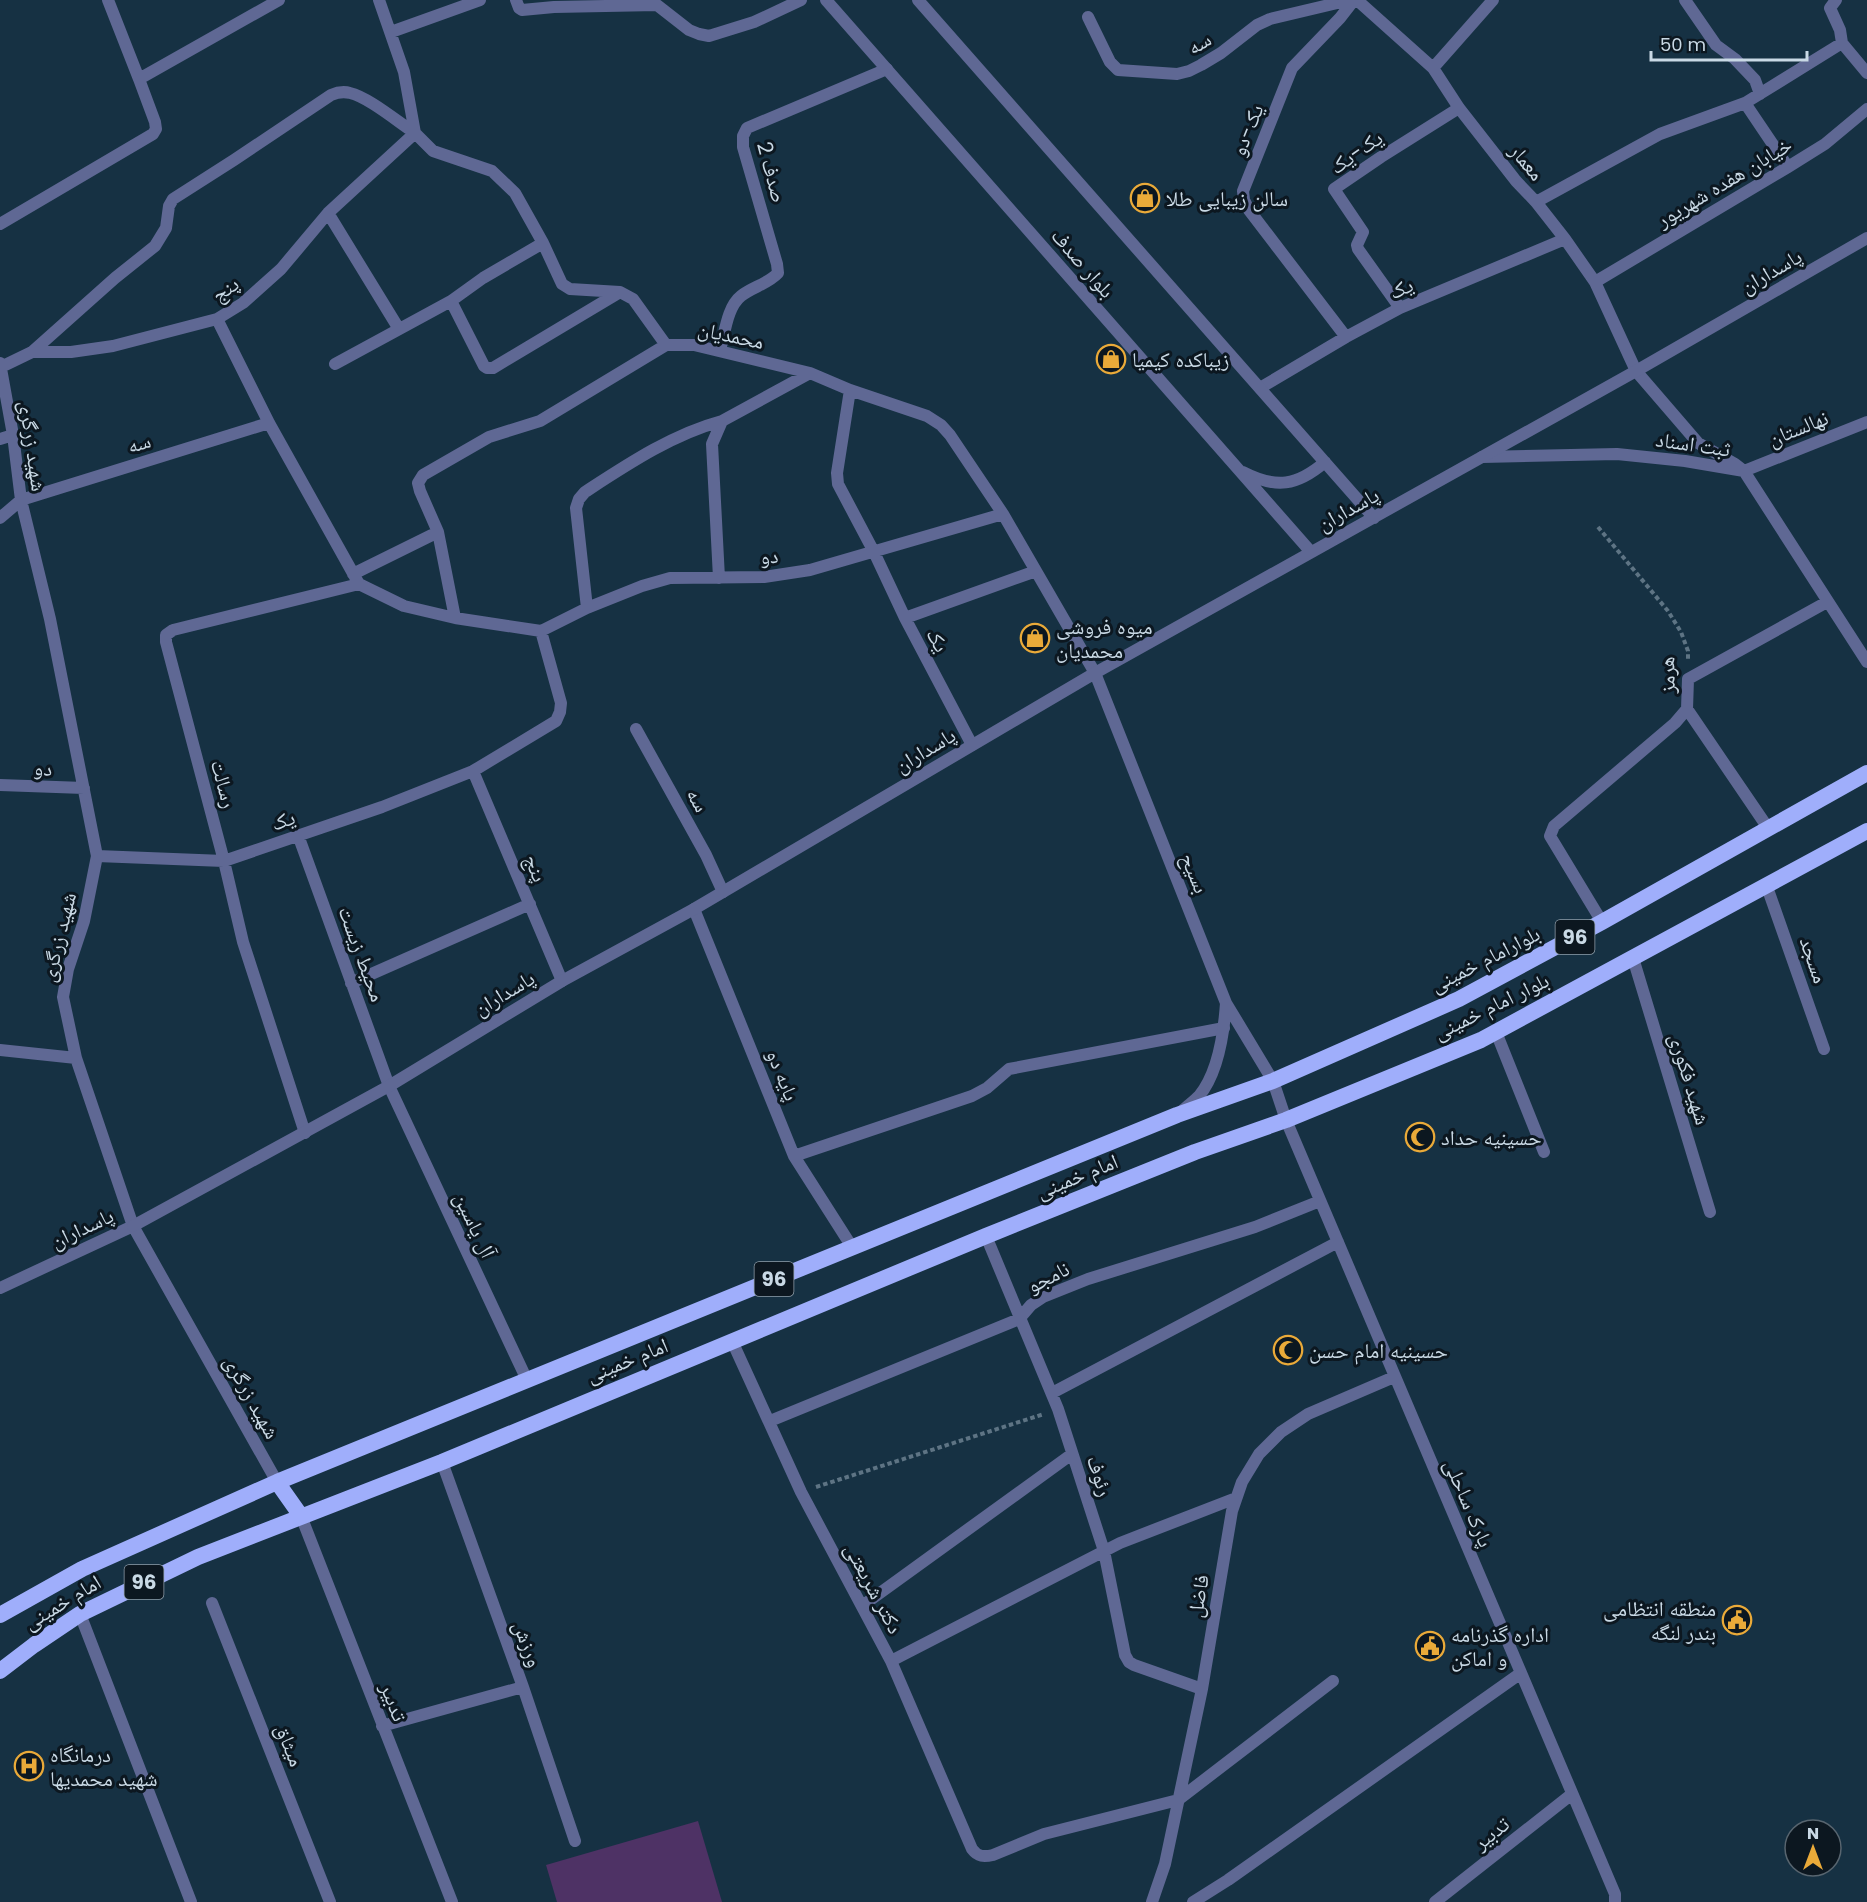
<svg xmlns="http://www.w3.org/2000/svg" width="1867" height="1902" font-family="Poppins,'Noto Naskh Arabic',sans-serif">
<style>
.pitch{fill:#4e3265}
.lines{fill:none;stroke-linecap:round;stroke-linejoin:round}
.path{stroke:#5e7484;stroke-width:4;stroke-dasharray:4.5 3;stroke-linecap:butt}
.minor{stroke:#5f6894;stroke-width:12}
.tertiary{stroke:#5f6894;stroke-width:12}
.trunk{stroke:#9faefb;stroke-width:16}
.labels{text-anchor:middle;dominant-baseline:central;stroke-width:6;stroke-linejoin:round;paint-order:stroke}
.shield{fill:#0c1720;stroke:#909faa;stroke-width:1.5}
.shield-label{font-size:20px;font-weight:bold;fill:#c9d9e5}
.street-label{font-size:21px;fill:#c9d9e5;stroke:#0c1720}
.poi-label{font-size:21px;fill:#c9d9e5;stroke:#0c1720;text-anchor:start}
</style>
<rect width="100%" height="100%" fill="#163143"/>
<path class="pitch" d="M698,1821L722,1902H557L546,1865Z"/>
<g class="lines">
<path class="path" d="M1598,527L1668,611L1681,632L1688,651V661
M816,1487L1044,1414"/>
<path class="minor" d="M108,0L139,79L279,0
M379,0L404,72L415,133L433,151L492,171L515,193L543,243L562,284L570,289L620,292L633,299L666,345H694L810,373L850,390L927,416L941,425L950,435L1003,514L1095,673
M516,0L519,8L522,10L554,7L657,5L689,30L699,34L709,36L754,22L801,0
M1357,0L1433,68L1459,108L1516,181L1536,202L1565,239L1595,282L1636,371L1698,443L1735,464L1744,471L1867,422
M1685,0L1716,45L1735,59L1755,80L1760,94
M1836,0L1830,8L1840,30L1842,43L1867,73
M1088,17L1110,62L1118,70L1177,74L1189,71L1201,65L1221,53L1257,25L1270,19L1350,0
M391,32L480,0
M1433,68L1493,0
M1745,103L1788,167
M1536,202L1660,134L1745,103L1842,43
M328,213L399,329
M0,224L153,134L156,129L155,122L139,79
M1595,282L1788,167L1825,144L1867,109
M451,301L484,366L487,368H493L620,292
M1400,308L1358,249L1357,245L1363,232L1334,189L1381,157L1459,108
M1346,337L1249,210L1244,200L1243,191L1292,68L1340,18L1354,0
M720,350C725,333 727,307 741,296C752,287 768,284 778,273L777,264L743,147V136L747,128L887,69
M0,363L13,435L21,500L50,619L97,856L84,921L68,969L63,997L76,1058L133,1226L277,1482
M335,364L451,301L483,278L543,243
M1,367L32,352H71L113,346L217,319L243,303L281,269L328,213L415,133C398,122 368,97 350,93C343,91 338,92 331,95L234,160L173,199L169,206L166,228L155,246L115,278L32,352
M1260,388L1346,337L1400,308L1565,239
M850,390L837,473L838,484L874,552L905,618L972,745
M0,439L13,435
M1482,457L1617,454L1685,461L1744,471L1867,662
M0,518L21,500L269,423
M438,532L455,618
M353,574L438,532L420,491L418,483L423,475L489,437L540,421L666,345
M719,578L712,444L722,421L810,373
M587,608L576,508L579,499L585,492C628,464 673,434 722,421
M905,618L1036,571
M541,631L587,608L642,586L670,578L764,577L810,570L1003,514
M636,729L706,855L723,892
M473,771L562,981
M0,785L84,788
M1768,828L1687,709L1688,679L1827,602
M298,835L389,1086L527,1380
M97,856L224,861L382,807L473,771L556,721L560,712L561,703L541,631L455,618L404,606L359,584L269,423L217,319
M1766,884L1824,1049
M694,909L794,1156L852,1247
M1602,922L1550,836L1554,826L1675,723L1687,709
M1633,958L1710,1212
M351,983L530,904
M1496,1032L1544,1152
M0,1050L76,1058
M1273,1081L1286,1120L1615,1894V1902
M305,1133L243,942L224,861L166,642V635L173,630L359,584
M794,1156L972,1096L987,1088L1009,1069L1224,1028
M986,1236L1058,1409L1104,1551L1125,1655L1129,1662L1134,1665L1202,1689
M0,1288L133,1226
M732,1341L801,1492L891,1661L972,1849C978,1857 984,1857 993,1855L1044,1834L1178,1800L1333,1681
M1052,1393L1338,1242
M770,1421L1019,1319L1031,1305L1043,1297L1088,1279L1255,1227L1320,1201
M442,1462L523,1687L575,1841
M301,1516L452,1902
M212,1603L330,1902
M862,1606L1072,1454
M80,1614L191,1902
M891,1661L1120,1543L1236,1498
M382,1726L523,1687
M1152,1902L1165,1864L1202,1689L1232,1511L1242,1482L1259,1454L1281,1432L1308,1414L1394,1377
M1193,1902L1228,1880L1521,1673
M1435,1902L1572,1794"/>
<path class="tertiary" d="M826,0L1311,552
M918,0L1374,518
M1243,472C1276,489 1297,486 1325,462
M1095,673L1226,1003L1273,1081
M1182,1111C1187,1106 1194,1101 1199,1096C1219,1072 1224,1032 1226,1003
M133,1226L389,1086L562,981L694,909L1095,673L1636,371L1867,238"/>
<path class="trunk" d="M277,1482L301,1516
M0,1615L82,1569L277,1482L1177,1115L1273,1081L1459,999L1602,922L1867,773
M0,1671L34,1645L80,1614L198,1557L442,1462L986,1236L1195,1152L1286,1120L1481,1040L1867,831"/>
</g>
<defs>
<g id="shop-ring" transform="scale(1.5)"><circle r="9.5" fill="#0c1720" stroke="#eaaa39" stroke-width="1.5"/><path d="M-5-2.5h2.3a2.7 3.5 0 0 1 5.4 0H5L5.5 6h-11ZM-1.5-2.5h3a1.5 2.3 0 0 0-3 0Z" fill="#eaaa39"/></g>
<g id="mosque-ring" transform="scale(1.5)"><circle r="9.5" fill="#0c1720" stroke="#eaaa39" stroke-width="1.5"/><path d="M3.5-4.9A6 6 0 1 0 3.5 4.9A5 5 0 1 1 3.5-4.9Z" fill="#eaaa39"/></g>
<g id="civic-ring" transform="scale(1.5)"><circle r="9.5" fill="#0c1720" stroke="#eaaa39" stroke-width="1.5"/><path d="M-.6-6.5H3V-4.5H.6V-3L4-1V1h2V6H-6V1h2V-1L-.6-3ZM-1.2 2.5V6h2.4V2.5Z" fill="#eaaa39"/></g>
<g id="hospital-ring" transform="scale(1.5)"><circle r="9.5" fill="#0c1720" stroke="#eaaa39" stroke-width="1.5"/><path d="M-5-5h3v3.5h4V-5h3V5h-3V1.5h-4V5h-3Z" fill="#eaaa39"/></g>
</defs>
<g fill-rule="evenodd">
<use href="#shop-ring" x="1145" y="198"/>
<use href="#shop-ring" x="1111" y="359"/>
<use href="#shop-ring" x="1035" y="638"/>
<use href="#mosque-ring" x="1420" y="1137"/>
<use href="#mosque-ring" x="1288" y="1350"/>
<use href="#civic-ring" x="1737" y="1620"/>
<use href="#civic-ring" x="1430" y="1646"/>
<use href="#hospital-ring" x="29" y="1766"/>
</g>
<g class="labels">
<g class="shield">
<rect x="1555.5" y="920" width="39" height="34" rx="4.5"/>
<rect x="754.5" y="1262" width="39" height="34" rx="4.5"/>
<rect x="124.5" y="1565" width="39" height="34" rx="4.5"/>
</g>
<g class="shield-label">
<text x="1575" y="937">96</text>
<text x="774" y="1279">96</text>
<text x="144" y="1582">96</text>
</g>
<g class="street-label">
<text transform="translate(1199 43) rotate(-32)">سه</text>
<text transform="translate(1247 130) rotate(-68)">یک-دو</text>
<text transform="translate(1356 152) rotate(-35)">یک-یک</text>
<text transform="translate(1527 162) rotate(50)">معمار</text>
<text transform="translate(772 172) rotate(75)">صدف 2</text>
<text transform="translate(1724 182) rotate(-31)">خیابان هفده شهریور</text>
<text transform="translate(1083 263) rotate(49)">بلوار صدف</text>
<text transform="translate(1771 271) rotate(-30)">پاسداران</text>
<text transform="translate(1401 288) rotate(-24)">یک</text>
<text transform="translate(225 289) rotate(-36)">پنج</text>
<text transform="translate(731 335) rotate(12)">محمدیان</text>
<text transform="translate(1798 428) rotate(-22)">نهالستان</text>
<text transform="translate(139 443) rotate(-17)">سه</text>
<text transform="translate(1693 444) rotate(8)">ثبت اسناد</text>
<text transform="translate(33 446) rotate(82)">شهید زرگری</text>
<text transform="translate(1348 509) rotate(-29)">پاسداران</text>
<text transform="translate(769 556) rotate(-6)">دو</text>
<text transform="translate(938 640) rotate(62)">یک</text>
<text transform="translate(1667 675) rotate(-91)">هرمز</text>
<text transform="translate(925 750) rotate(-31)">پاسداران</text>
<text transform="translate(43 768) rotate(3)">دو</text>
<text transform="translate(224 784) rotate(75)">رسالت</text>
<text transform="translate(698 800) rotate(61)">سه</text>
<text transform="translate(283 820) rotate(-19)">یک</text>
<text transform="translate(536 868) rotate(67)">پنج</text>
<text transform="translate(1195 873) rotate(68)">بسیح</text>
<text transform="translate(58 937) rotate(-76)">شهید زرگری</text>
<text transform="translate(362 954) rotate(70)">محیط زیست</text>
<text transform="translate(1485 959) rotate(-27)">بلوارامام خمینی</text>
<text transform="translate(1814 960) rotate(71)">مسجد</text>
<text transform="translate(504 993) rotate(-31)">پاسداران</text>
<text transform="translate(1491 1006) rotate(-26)">بلوار امام خمینی</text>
<text transform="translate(783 1075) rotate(68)">پایه دو</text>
<text transform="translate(1690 1079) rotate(73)">شهید فکوری</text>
<text transform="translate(1077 1176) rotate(-22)">امام خمینی</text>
<text transform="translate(475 1225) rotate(65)">آل یاسین</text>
<text transform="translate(82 1228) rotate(-25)">پاسداران</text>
<text transform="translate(1048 1277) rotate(-27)">نامجو</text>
<text transform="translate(627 1360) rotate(-22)">امام خمینی</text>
<text transform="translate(252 1397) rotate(61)">شهید زرگری</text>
<text transform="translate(1100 1476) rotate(72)">رئوف</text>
<text transform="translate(1469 1503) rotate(67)">پارک ساحلی</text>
<text transform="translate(874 1588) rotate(62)">دکتر شریعتی</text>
<text transform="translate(1198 1596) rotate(-80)">فاضل</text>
<text transform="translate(62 1602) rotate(-31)">امام خمینی</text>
<text transform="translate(528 1644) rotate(70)">ورزش</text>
<text transform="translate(394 1702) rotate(69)">تدبیر</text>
<text transform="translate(290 1745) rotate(68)">میثاق</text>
<text transform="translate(1491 1833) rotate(-38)">تدبیر</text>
</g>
<g class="poi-label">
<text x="1166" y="198">سالن زیبایی طلا</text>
<text x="1132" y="359">زیباکده کیمیا</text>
<text x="1056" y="626">میوه فروشی<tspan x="1056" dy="24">محمدیان</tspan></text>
<text x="1441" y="1137">حسینیه حداد</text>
<text x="1309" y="1350">حسینیه امام حسن</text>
<text x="1716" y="1608" text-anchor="end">منطقه انتظامی<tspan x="1716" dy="24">بندر لنگه</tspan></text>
<text x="1451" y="1634">اداره گذرنامه<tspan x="1451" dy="24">و اماکن</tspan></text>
<text x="50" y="1754">درمانگاه<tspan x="50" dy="24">شهید محمدیها</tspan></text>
</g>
</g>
<g transform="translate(1813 1848)"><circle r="28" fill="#0c1720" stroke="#58656f" stroke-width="1.5"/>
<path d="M0-4.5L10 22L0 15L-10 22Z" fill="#eaaa39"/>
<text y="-9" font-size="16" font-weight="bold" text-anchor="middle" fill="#c9d9e5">N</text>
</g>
<path d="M1651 51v9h156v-9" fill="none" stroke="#c9d9e5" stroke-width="3"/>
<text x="1660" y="51" font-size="18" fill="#c9d9e5" stroke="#0c1720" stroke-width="4.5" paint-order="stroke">50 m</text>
</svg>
